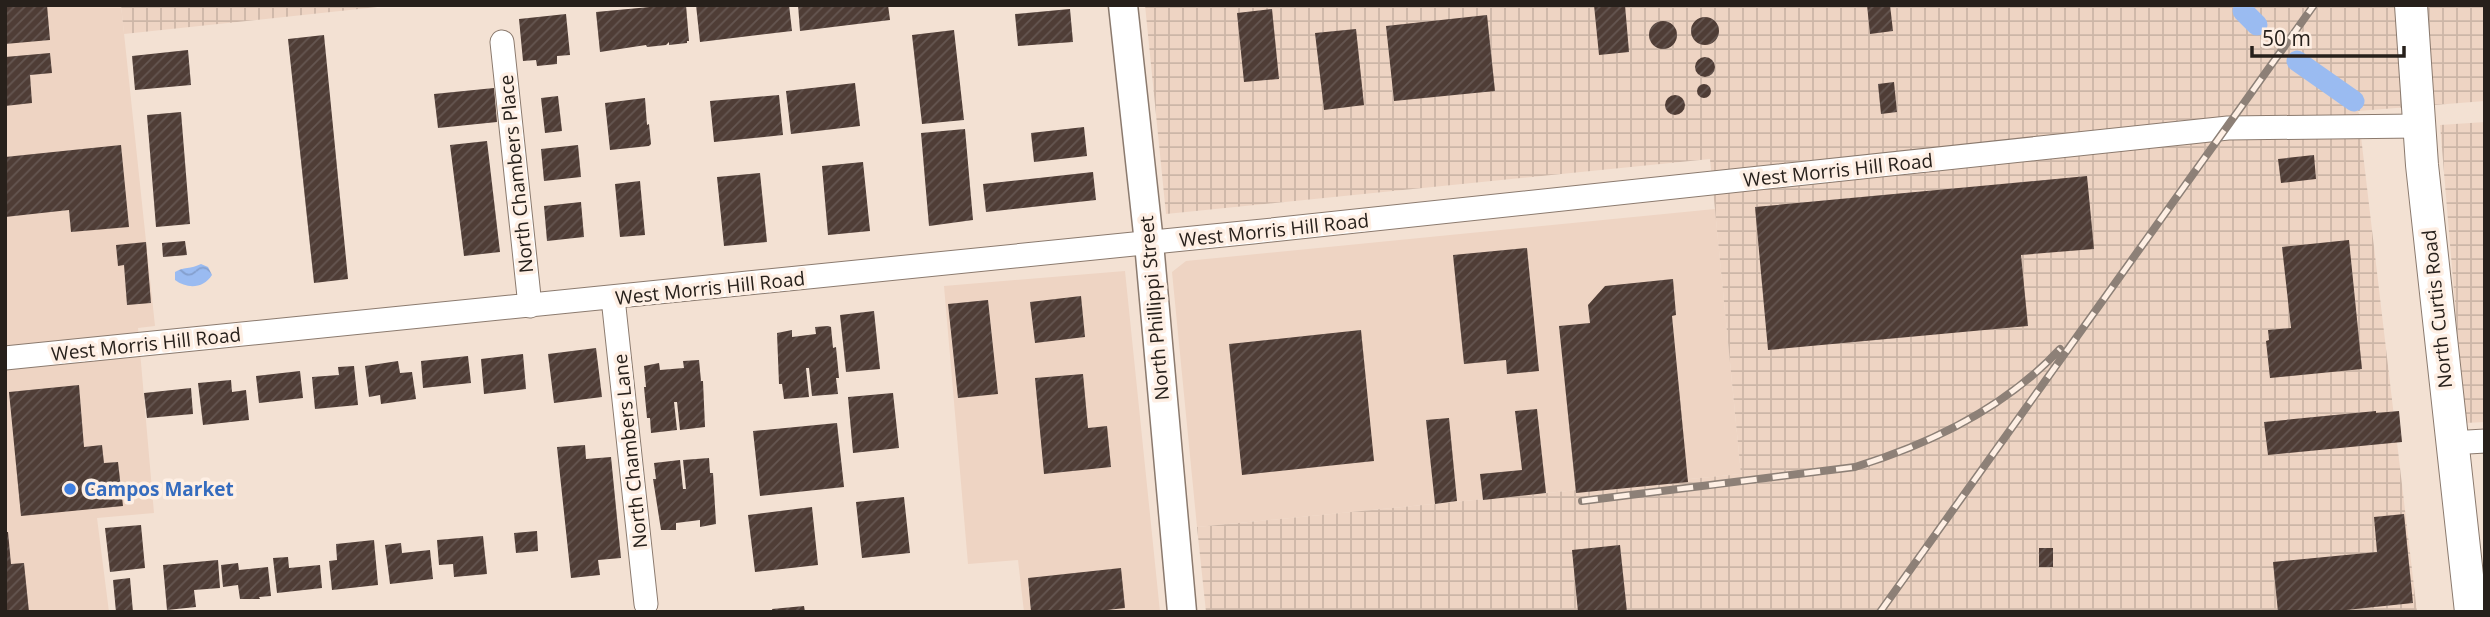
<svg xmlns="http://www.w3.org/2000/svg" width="2490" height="617" font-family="'Open Sans',sans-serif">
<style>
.built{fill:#eed4c3}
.industrial{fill:url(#industrial-grid)}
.water{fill:url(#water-waves)}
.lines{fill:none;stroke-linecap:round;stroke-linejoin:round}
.canal{stroke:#9abbf1;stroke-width:21}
.building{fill:url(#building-hatch)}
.minor-casing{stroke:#8b7a6e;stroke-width:25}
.tertiary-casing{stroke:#8b7a6e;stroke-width:31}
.secondary-casing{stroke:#8b7a6e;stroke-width:34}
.minor{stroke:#fff;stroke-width:23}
.tertiary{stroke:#fff;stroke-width:28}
.secondary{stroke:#fff;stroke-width:32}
.rail-casing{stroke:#8d8077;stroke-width:8}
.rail{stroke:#feefe4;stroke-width:5;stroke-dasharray:16;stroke-linecap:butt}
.shop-dot{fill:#3f7fe0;stroke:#feefe4;stroke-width:2.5}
.labels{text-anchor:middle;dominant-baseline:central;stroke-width:7;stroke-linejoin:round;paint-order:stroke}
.street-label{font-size:19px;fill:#27201b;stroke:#feefe4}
.shop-label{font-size:19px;font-weight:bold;fill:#366cbe;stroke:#feefe4;text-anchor:start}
</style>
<defs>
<pattern id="industrial-grid" width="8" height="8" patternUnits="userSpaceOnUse" patternTransform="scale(1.75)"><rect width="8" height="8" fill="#eed4c3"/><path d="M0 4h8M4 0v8" fill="none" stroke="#ccb6a7"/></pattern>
<pattern id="water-waves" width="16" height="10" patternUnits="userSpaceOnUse" patternTransform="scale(1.75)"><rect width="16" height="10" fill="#9abbf1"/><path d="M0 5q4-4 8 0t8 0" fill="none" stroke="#85a0ce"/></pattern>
<pattern id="building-hatch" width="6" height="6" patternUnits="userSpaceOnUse" patternTransform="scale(1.75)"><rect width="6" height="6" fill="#4f3d36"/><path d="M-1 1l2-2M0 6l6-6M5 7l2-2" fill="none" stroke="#655651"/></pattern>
</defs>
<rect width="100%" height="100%" fill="#f3e1d3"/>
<path class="built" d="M5,5H121L155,326L138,328L154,513L97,518L109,612H5Z
M1715,209L1741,474L1197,527L1172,272L1186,261Z
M1125,271L1160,612H1024L1018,560L968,564L944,286Z"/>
<path class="industrial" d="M121,5H396L124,34Z
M1145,5H2485V101L2358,111L2417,612H1206L1197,527L1741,474L1710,159L1166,214Z
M2485,122V422L2465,423L2440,125Z"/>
<path class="water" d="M201,264L208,267L212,275C203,289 187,289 175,280V272C183,267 191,269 201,264Z"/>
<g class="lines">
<path class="canal" d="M2243,11L2257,25
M2297,61L2354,101"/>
</g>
<path class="building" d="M5,5H47L50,40L5,44Z
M671,5H686L689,41H687V43L669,45V42L666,45L647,47L646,45L600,52L596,12Z
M696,5H789L792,31L700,42Z
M798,5H888L890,20L800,31Z
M1594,5H1625L1629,52L1599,55Z
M1867,5H1890L1893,31L1870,34Z
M1070,9L1073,42L1018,46L1015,14Z
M1272,9L1279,79L1244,82L1237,13Z
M566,14L570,55L557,56V64L537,66L536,60L523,61L519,19Z
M1487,15L1495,91L1394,101L1386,26Z
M1691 31a14 14 0 1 1 28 0a14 14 0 1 1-28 0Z
M1649 35a14 14 0 1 1 28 0a14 14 0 1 1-28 0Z
M1356,29L1364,105L1324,110L1315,33Z
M954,30L964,120L922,124L912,35Z
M324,35L348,279L314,283L288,39Z
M188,50L191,85L135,90L132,56Z
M50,53L52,73L30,75L32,103L5,106V57Z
M1695 67a10 10 0 1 1 20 0a10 10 0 1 1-20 0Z
M1894,82L1897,112L1881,114L1878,84Z
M855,83L860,126L791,134L786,91Z
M1697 91a7 7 0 1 1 14 0a7 7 0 1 1-14 0Z
M494,88L497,122L438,128L434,94Z
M779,95L783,135L714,142L710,101Z
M1665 105a10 10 0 1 1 20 0a10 10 0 1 1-20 0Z
M558,96L562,131L545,133L541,98Z
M645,98L647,125L649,124L651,144L649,146L610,150L605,103Z
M181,112L190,224L156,227L147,115Z
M1084,127L1087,156L1034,162L1031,133Z
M965,129L973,220L929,226L921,133Z
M487,141L500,252L464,256L450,145Z
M121,145L129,227L71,232L69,210L5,217V157Z
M578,145L581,177L544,181L541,149Z
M2314,155L2316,179L2281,183L2278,159Z
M863,162L870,231L828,235L822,166Z
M1093,172L1096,200L986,212L983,184Z
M760,173L767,242L724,246L717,177Z
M2087,176L2094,249L2021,255L2028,326L1768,350L1755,207Z
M640,181L645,235L620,237L615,184Z
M581,202L584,237L547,241L544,206Z
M2349,240L2362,369L2270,378L2266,341L2269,340L2268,330L2291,328L2282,247Z
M185,241L187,255L163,257L162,243Z
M146,242L151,303L127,305L124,265L118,266L116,245Z
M1527,248L1539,371L1507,374L1506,360L1464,364L1453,255Z
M1673,279L1676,315L1672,316L1688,482L1576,493L1559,326L1590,323L1588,305L1605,286Z
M1081,296L1085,337L1035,343L1030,302Z
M988,300L998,394L958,398L948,304Z
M874,311L880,369L846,372L840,315Z
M828,326L831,327L833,348L836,347L839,378H836L838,394L812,396L809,368H806L809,397L784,399L782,384H779L777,333L792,330V337L816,334L815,327Z
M1361,330L1374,461L1242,475L1229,344Z
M596,348L602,397L554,403L548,354Z
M523,354L526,389L484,394L481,359Z
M468,356L471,383L423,388L421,361Z
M699,360L701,381H703L705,427L680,430L677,402H674L677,430L651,433L650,418H647L644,387H646L644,366L659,363L660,370L684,368L683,361Z
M398,361L400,373L412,372L416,399L381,404L380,395L369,397L365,366Z
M354,366L358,405L315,409L312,377L339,375L338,367Z
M300,371L303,398L259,403L256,376Z
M1083,374L1088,428L1107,426L1111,467L1044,474L1035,378Z
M231,380L232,392L246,390L249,420L203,425L198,383Z
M79,385L84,447L102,445L104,463L118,462L123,506L21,516L9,392Z
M191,388L193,414L147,418L144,393Z
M893,393L899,448L853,453L848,397Z
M1537,409L1546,493L1483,500L1480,474L1522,470L1515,411Z
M2376,411V413L2399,411L2402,442L2268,455L2264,422Z
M1449,418L1457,501L1435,504L1426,420Z
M837,423L844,487L760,496L753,431Z
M585,445L586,459L611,457L621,558L598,560L600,575L571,578L557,447Z
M709,458L710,473H713L716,524L700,527V520L676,523V530H661L653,479H656L654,463L680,460L683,489H686L683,460Z
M904,497L910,553L862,558L856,502Z
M812,507L818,565L755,572L748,515Z
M2404,514L2413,603L2327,612H2278L2273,562L2377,552L2374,517Z
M141,525L145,568L110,572L105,528Z
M537,531L538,551L516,553L514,533Z
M5,532H8L11,564L24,563L29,612H5Z
M483,536L487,574L454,577L453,564L439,565L437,540Z
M374,540L378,585L332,590L329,561L337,560L336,544Z
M401,543L402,553L430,550L433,579L390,584L385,545Z
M1620,545L1627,612H1578L1572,550Z
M2039,548H2053V567H2039Z
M288,557L289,568L320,565L322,588L277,593L273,558Z
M218,560L220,588L194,590L196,607L167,610L163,565Z
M238,563L239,570L268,567L271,596L259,597L260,599H240L238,585L223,587L221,565Z
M1121,568L1125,608L1089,612H1031L1028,578Z
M130,578L133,612H116L113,580Z
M804,606L805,612H773L772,609Z"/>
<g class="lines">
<g class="minor-casing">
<path id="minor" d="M502,42L530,306
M613,298L646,604
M5,358L1253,232L2228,128L2418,126
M2451,443L2485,441"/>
</g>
<g class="tertiary-casing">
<path id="tertiary" d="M1123,5L1149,243L1182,612"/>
</g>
<g class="secondary-casing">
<path id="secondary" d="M2411,5L2422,165L2471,612"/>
</g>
<use href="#minor" class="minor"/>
<use href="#tertiary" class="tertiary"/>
<use href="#secondary" class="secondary"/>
<g class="rail-casing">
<path id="rail" d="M1582,501L1855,467C1930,444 2006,407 2060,349
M1880,612L2314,5"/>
</g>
<use href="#rail" class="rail"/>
</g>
<circle class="shop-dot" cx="70" cy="489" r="7"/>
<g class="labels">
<g class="street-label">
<text transform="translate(1838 170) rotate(-6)">West Morris Hill Road</text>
<text transform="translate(516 174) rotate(-96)">North Chambers Place</text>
<text transform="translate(1274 230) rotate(-6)">West Morris Hill Road</text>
<text transform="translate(710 288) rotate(-6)">West Morris Hill Road</text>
<text transform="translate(1154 308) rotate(-95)">North Phillippi Street</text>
<text transform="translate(2437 309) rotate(-96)">North Curtis Road</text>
<text transform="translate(146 344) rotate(-6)">West Morris Hill Road</text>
<text transform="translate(630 451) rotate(-96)">North Chambers Lane</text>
</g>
<g class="shop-label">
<text x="84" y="489">Campos Market</text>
</g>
</g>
<rect width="2490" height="617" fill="none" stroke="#27201b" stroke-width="14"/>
<path d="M2252 46v10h152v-10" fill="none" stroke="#27201b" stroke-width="3.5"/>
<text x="2262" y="46" font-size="21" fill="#27201b" stroke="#feefe4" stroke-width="5" paint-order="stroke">50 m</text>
</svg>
